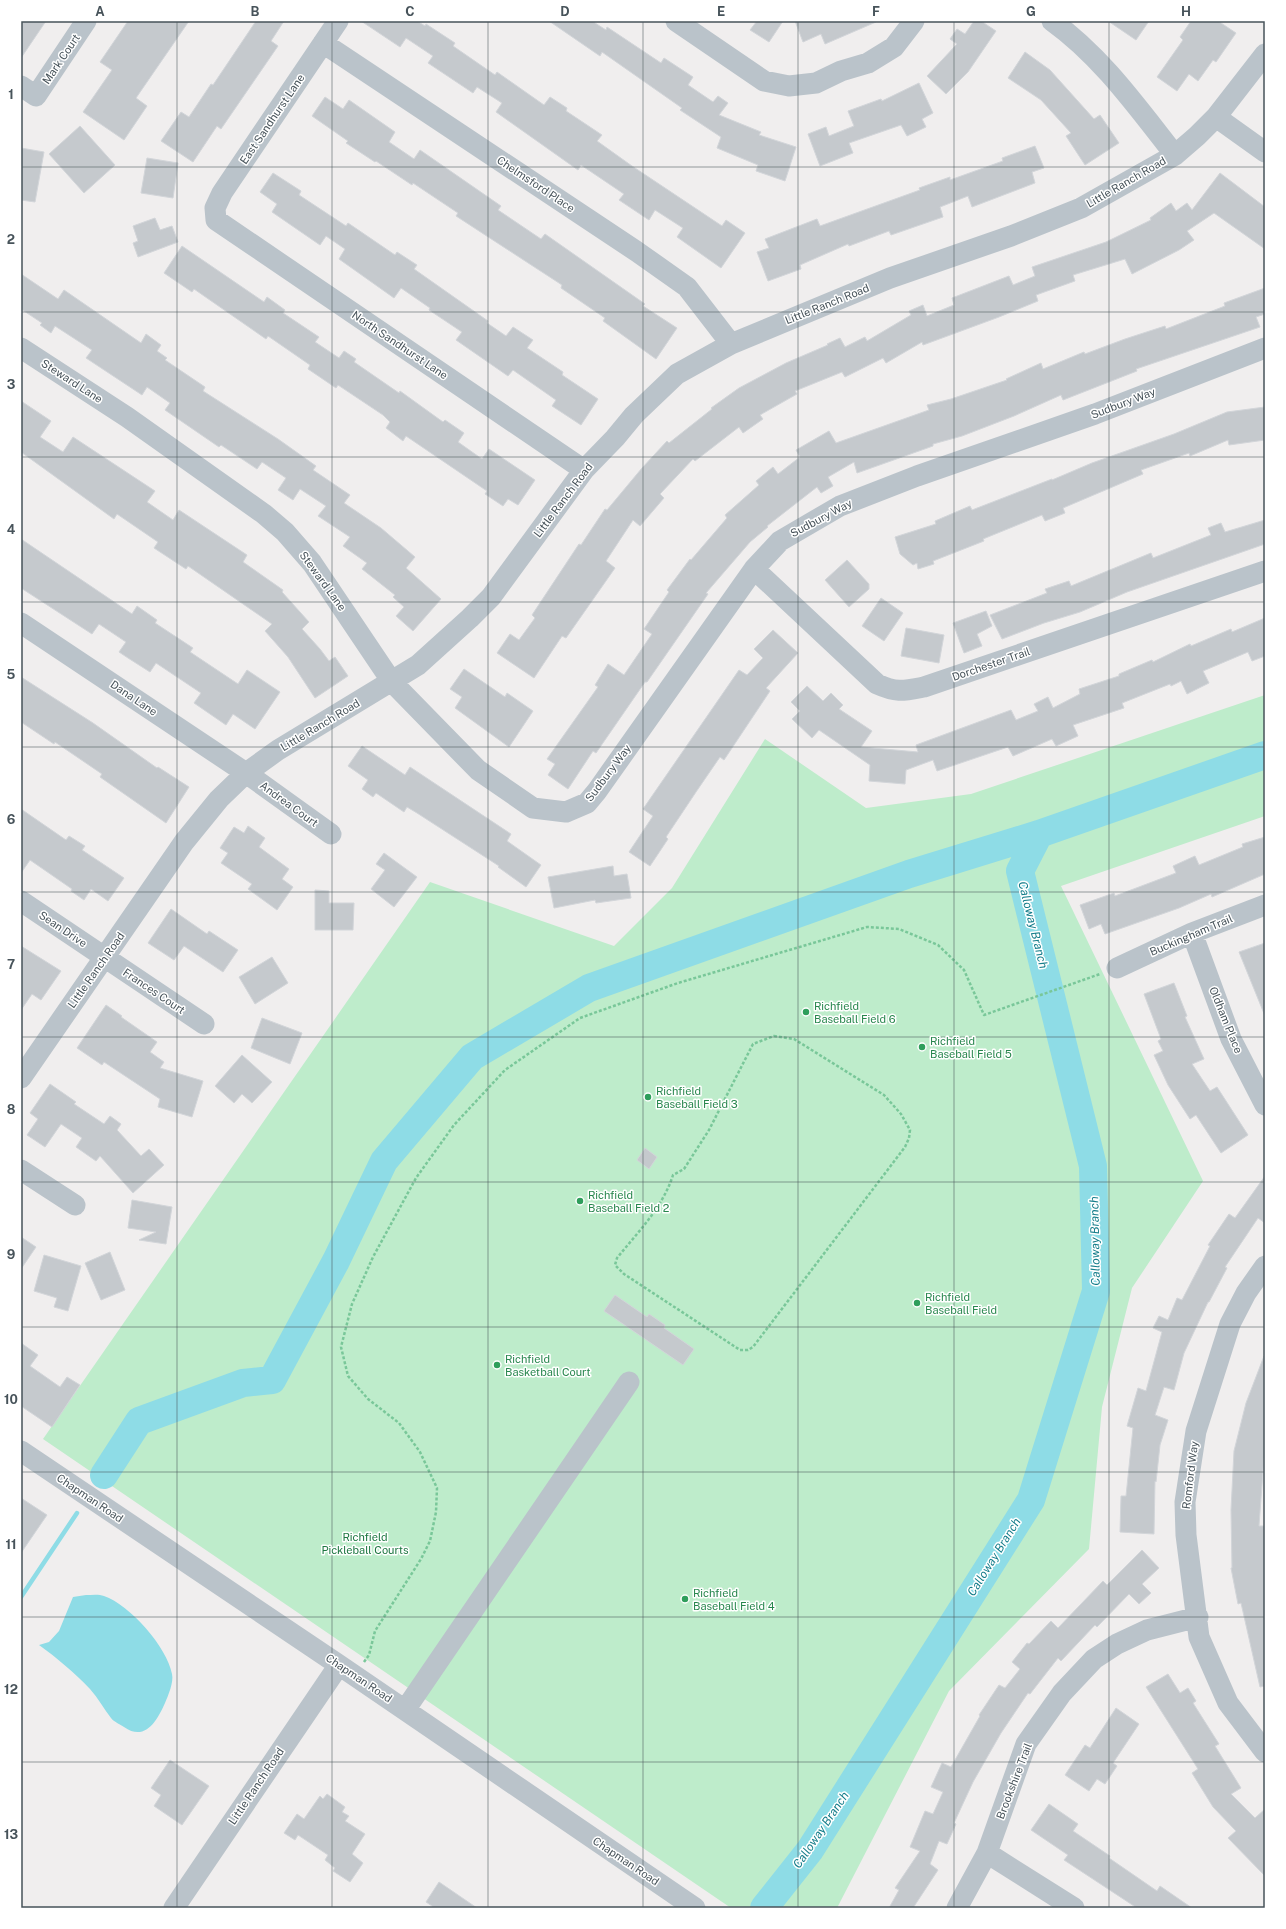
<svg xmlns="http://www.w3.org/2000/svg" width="1286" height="1929" font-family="'Public Sans',sans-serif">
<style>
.green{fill:#beeccb}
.water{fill:#8edce6}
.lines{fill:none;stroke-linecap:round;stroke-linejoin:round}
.stream{stroke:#8edce6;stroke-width:4.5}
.river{stroke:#8edce6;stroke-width:28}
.building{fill:#c5c9cd;stroke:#d2d5d9}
.path{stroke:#79c799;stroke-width:2.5;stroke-dasharray:3 2;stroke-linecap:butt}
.minor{stroke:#bac3ca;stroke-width:21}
.grid{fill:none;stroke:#47535a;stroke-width:1;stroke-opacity:0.55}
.leisure-dot{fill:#2e9e5b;stroke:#fff;stroke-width:1.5}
.labels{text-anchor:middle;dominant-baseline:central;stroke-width:3;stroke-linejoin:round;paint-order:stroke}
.street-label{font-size:11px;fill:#47535a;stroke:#fff}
.leisure-label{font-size:11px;fill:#27864d;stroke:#fff;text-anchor:start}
.park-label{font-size:11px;fill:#1c7640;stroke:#fff}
.water-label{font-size:12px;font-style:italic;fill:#147d8a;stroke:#fff}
.neatline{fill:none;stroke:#47535a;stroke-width:1.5}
.grid-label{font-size:13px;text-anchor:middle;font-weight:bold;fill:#47535a}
</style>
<rect width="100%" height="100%" fill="#f0eeee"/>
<path class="green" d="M1265,695V816L1061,886L1203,1181L1132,1288L1102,1407L1089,1549L949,1691L837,1908H731L43,1439L430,882L614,946L672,888L765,739L866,808L971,794Z"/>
<path class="water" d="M86,1595C92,1595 99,1594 104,1596C130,1605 167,1647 172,1674C174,1682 168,1696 165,1703C157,1721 145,1742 124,1727C120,1724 114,1722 111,1718C104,1709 98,1698 90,1689C75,1673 57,1658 39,1645L49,1642L59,1631L73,1597Z"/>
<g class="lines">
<path class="stream" d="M21,1597L77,1513"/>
<path class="river" d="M104,1475L139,1421L243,1383L272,1380L336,1261L384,1161L472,1057L589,988L909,874L1039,834L1265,755
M764,1908L810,1850L1031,1500L1096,1291L1093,1166L1020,871L1039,834"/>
</g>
<path class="building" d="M21,21H46L21,58Z
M128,21H189L136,98L147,106L124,140L83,112L112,70L100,62Z
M256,21H284L271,41L278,46L221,129L217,126L193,162L161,141L181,112L189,117L211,84L213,85Z
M361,21H417L425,26L426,24L455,43L453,46L495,75L497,72L544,105L550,97L567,108L566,111L602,135L597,141L632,166L722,226L726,220L745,233L721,268L677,237L683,228L655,210L649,220L619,200L624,194L581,165L578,170L496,112L502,103L477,87L473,93L428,63L433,56L406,38L400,47Z
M549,21H592L606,30L607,27L661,63L664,58L693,77L688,85L713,102L718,96L728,103L719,115L761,132L759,135L796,147L785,181L756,171L758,165L717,148L721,137L680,110L682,108L602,52L600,56Z
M757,21H783L769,42L750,30Z
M795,21H876V22L825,44L821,34L803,42Z
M974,21H981L996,31L968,72L946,94L927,76L957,44L950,39L957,29L965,34Z
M1108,21H1149L1136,40Z
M1191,21H1218L1236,33L1216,62L1213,60L1198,81L1189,74L1177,91L1157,77L1183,40L1180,37Z
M1025,52L1050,70L1094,119L1100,115L1119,143L1085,165L1066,136L1071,133L1041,100L1008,78Z
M919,83L933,113L922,119L926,127L907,136L901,125L849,143L853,153L820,166L808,134L826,127L829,136L854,126L848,111L881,99L882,101Z
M325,97L343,109L349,100L395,132L389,142L414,159L420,150L501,206L498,210L541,239L545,234L645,304L643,306L677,328L656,359L603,321L605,318L561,288L562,285L456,216L458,213L413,183L412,185L376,161L375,162L346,143L348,141L312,116Z
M80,126L115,165L84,193L49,154Z
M1035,146L1044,168L1032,172L1035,183L972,207L968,196L940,207L943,217L891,235L889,231L849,246L848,244L800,265L801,269L768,281L757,252L769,248L765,239L817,219L820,226L920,190L919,188L950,177V180L1003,161L1002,158Z
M21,148L44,152L35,202L21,200Z
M147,158L178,163L173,198L141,193Z
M273,173L301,191L299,195L346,226L348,223L395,255L397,252L417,265L414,269L488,321L487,323L506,336L513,327L533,340L527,348L563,372L562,375L598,399L581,425L552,406L556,400L513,370L508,376L456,340L462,332L429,310L430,308L401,288L394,298L339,259L345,249L326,236L320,245L272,212L277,204L260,192Z
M1220,173L1265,207V249L1214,213L1187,231L1194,240L1179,250L1132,274L1125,259L1073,275L1075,281L1036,295L1038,301L999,317L923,345L922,342L886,363L883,358L845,377L842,372L795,391L797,394L760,415L763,419L743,433L739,427L695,461L693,459L660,494L664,498L640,526L633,520L606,561L615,568L566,638L562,636L534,678L497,653L510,634L519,640L535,618L532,615L579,544L581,545L605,509L607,510L642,468L667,441L669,443L712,409L711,408L739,388L786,363L828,345L827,344L840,338L845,347L865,337L867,341L911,315L909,311L923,305L927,316L954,305L952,298L1009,276L1013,285L1035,276L1032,267L1106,242L1151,220L1150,218L1171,203L1176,211L1187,203L1192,210Z
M155,218L160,230L172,226L178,242L138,257L133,243L138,241L133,226Z
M182,246L264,302L267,297L285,310L283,313L319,337L315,342L339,358L344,351L356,359L354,362L399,393L400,391L443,422L445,420L464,433L458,442L482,459L489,449L535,480L518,505L508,499L503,506L485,494L487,491L406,436L403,441L386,428L390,422L383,415L338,385L336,388L308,369L310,365L268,336L266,339L194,289L192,292L164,273Z
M21,274L58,299L64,290L141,343L146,334L161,345L157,351L167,358L165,360L205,387L203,391L278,439L316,466L313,470L350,495L344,503L381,528L415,557L406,568L441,599L413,631L396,616L404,607L393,597L395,595L362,569L367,563L343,546L350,537L318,516L326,506L300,489L293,500L278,490L286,478L262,462L257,469L221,445L219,447L165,410L170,403L147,387L142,395L86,358L92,350L55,326L51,333L40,325L42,323L21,309Z
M1265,288V314L1256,317L1260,327L1136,369L1137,371L1063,400L1061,395L1014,416L962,436L933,444V446L857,473L854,462L828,477L833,486L821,493L817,487L767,526L768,527L750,542L706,593L708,594L647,682H645L596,753L593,751L568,789L548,775L555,764L547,759L598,687L595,685L608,664L624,675L652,634L644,629L669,592L667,590L690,559L691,560L727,518L725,515L759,485L756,481L773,467L778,474L800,457L796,450L829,431L836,443L929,410L927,405L951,399L1007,380L1006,379L1041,363L1043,369L1084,352L1085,354L1125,339L1165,326L1166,329L1225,306L1224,303Z
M21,401L51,421L40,437L63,452L73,437L155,491L147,502L173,520L179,510L247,555L243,562L283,590L282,592L309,622L302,629L320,649L329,661L335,657L348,676L315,698L288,657L265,631L272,624L188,566L186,569L154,548L158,542L117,514L114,519L21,452Z
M1265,407V440L1229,445L1228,440L1190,456L1189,453L1141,470L1143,474L1063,508L1065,513L1045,521L1042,515L983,539L984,541L933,561L934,564L918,569L917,563L913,565L900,554L895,537L936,524L935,521L970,506L972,510L1052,479V480L1092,463L1174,434L1227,412Z
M1265,520V544L1127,592L1080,612L1044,623L1002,639L990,615L1047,593L1045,589L1069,581L1071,586L1151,553L1153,558L1211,535L1208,528L1221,523L1225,532Z
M21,539L132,614L137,606L157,620L155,623L193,648L190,652L238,684L247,670L280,692L255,729L233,714L226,725L194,703L201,693L156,663L150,672L128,658L119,652L126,642L99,624L92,634L21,588Z
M847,560L869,584V589L849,607L825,580Z
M881,598L903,613L884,641L862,626Z
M986,611L992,626L977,634L982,646L964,653L953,623Z
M1265,618V656L1252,661L1248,652L1203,671L1209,683L1187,694L1181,681L1171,686L1170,684L1122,703L1124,708L1073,725L1078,736L1056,746L1052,739L1013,756L1008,747L937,771L933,760L906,770L905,784L869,781L870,765L819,730L812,738L792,719L800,711L791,702L807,686L823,701L831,693L843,705L839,709L872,731L861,747L918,752L916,745L1011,710L1016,720L1038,711L1034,704L1048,697L1053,708L1080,694L1079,689L1119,676V674L1152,660L1153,662L1190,644L1191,646L1231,629L1232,632Z
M906,628L944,635L939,663L901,656Z
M773,630L798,653L766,688L770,691L724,760L720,757L696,792L666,837L668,839L650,866L629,852L653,816L643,809L739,670L747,675L763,658L754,649Z
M464,669L505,697L507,693L533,711L509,747L455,708L462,697L450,689Z
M21,677L93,723L157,768L158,767L189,787L166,823L100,777L102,774L55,742L54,744L21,722Z
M362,746L405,775L410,767L511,834L507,841L541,865L526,887L498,867L499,866L417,813L407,807L404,812L376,793L373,797L362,789L368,780L348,766Z
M21,809L66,840L69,836L85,846L82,850L124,878L108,901L91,889L84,900L71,891L72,889L30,860L21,873Z
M248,826L265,838L259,847L289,869L282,879L293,887L277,910L248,889L252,884L221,863L228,853L220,848L234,827L244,833Z
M1265,837V874L1212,897L1211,894L1179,908L1105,934L1101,924L1089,929L1080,905L1114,893L1115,896L1176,873L1173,866L1195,856L1199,865L1243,847L1242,844Z
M384,853L417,877L394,907L371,889L385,870L376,864Z
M613,866L614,876L627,874L631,898L596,903L595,900L554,908L548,877Z
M315,890L329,891V903H354L353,930H315Z
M171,909L207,934L209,931L238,950L223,972L184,946L174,960L148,943Z
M1265,943V1016L1239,952Z
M21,946L61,971L41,1000L32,994L21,1010Z
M272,957L288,983L255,1004L239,977Z
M1174,983L1187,1016L1185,1017L1204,1059L1192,1064L1210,1091L1217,1087L1248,1135L1221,1153L1196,1115L1190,1119L1168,1085L1154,1055L1163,1051L1158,1041L1161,1039L1144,994Z
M106,1005L122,1016L121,1017L157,1042L150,1052L164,1062L160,1068L203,1081L192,1117L158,1107L160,1099L104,1062L102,1065L77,1048Z
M262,1018L302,1033L290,1064L251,1048Z
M242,1055L272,1082L252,1103L242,1094L234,1103L215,1086Z
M50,1084L76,1102L74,1104L104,1124L110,1116L121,1124L117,1130L141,1156L149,1149L164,1165L133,1193L100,1156L96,1161L76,1147L82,1138L61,1124L45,1147L27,1135L38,1119L30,1113Z
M645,1148L657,1157L649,1169L637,1160Z
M1265,1176V1223L1258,1218L1225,1267L1227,1268L1209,1302H1208L1184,1353L1174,1390L1164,1387L1155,1415L1168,1420L1160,1445L1156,1482L1155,1481L1154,1534L1120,1532L1121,1496H1126L1133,1428L1127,1426L1138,1388L1146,1391L1162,1332L1153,1328L1159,1316L1168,1320L1177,1298L1182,1300L1210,1246L1208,1245L1229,1214L1235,1218Z
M132,1200L172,1207L166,1244L139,1240L156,1232L128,1228Z
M21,1237L36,1247L21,1269Z
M110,1252L125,1290L101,1300L85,1263Z
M44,1255L81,1266L68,1311L54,1307L57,1298L34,1291Z
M615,1295L647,1317L649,1314L665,1325L664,1328L694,1349L683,1365L604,1311Z
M21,1343L38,1355L30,1366L60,1387L67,1377L80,1385L52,1427L21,1406Z
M1264,1356L1265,1459L1264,1458L1259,1526H1265V1686L1260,1687L1241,1603L1238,1604L1231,1568H1232L1231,1510L1234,1451L1246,1403Z
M21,1498L47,1515L21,1553Z
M1142,1550L1159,1568L1142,1584L1151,1593L1139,1604L1129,1594L1097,1627L1095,1625L1061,1661L1058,1658L1030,1694L1028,1693L1001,1733L973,1782L954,1823L956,1824L947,1844L939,1841L930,1864L938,1870L913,1908H889L899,1890L895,1888L920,1851L910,1847L925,1811L933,1814L943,1792L931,1787L942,1763L951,1767L980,1716L979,1715L999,1685L1005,1688L1020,1669L1012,1662L1027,1643L1029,1644L1051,1621L1058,1628L1103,1581L1107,1585Z
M1168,1674L1180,1693L1188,1688L1196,1701L1193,1703L1219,1744L1215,1746L1241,1788L1231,1794L1255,1818L1265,1809V1876L1228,1838L1236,1831L1213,1807L1192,1773L1198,1769L1146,1687Z
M1116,1708L1139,1724L1113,1763L1117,1766L1105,1784L1097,1779L1089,1791L1065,1775L1085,1745L1090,1748Z
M170,1760L209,1786L182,1825L154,1806L161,1795L151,1788Z
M327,1794L345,1807L342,1812L349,1816L345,1821L365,1834L352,1854L363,1863L350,1882L333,1871L335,1868L325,1860L328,1855L298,1835L295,1840L284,1833L297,1814L304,1819L320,1796L323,1799Z
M1049,1804L1078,1824L1073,1831L1110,1856L1109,1858L1157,1891L1160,1886L1192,1908H1137L1064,1860L1068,1855L1031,1830Z
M439,1882L477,1908H435L426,1902Z"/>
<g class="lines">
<path class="path" d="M774,1036L794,1039L884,1095L901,1114L910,1130L909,1138L905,1147L753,1347L748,1350H740L624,1274L615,1265L617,1258C638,1232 663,1207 673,1175L684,1169L709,1130L753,1044Z
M364,1662L369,1655L375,1631L421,1559L430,1541L436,1512L437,1488L420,1452L399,1423L368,1399L348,1376L341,1347L352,1304L373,1257L416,1178L454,1125L505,1070L580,1018L678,983L867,927L899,929L938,945L964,970L984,1015L1100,974"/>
<path class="minor" d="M338,21L222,193L215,208L216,220L584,470
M676,21L764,81L789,86L816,83L841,71L868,63L894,47L914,21
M1052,21C1102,57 1137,107 1175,155
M323,43L636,251L687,287L731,344
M21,86L36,96L86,21
M1216,117L1265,152
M21,348L127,417L264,514L285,532L312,563L392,682L478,770L533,808L566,812L587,803L597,791L754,569L780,541L840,506L917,476L1095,414L1265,348
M754,569L877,684C897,693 903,691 924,687L1265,571
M21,623L246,773L331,834
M21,901L204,1024
M1192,933L1231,1039L1265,1105
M1117,968L1192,933L1265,905
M21,1078L184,842L219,799L246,773L278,750L418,665L470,618L491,597L584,470L615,438L634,415L677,374L731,344L890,278L1011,236L1081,208L1175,155L1197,136L1216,117L1265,54
M21,1170L75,1205
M1265,1266L1246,1293L1230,1324L1196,1431L1185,1502L1186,1535L1199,1637L1228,1703L1265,1752
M21,1451L339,1665L695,1908
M405,1710L629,1382
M987,1853L1074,1908
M174,1908L339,1665
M957,1908L987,1853L1026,1744L1062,1693L1094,1659L1117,1644L1147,1630L1198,1617"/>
</g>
<path class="grid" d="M177,21V1908M332,21V1908M488,21V1908M643,21V1908M798,21V1908M954,21V1908M1109,21V1908M21,167H1265M21,312H1265M21,457H1265M21,602H1265M21,747H1265M21,892H1265M21,1037H1265M21,1182H1265M21,1327H1265M21,1472H1265M21,1617H1265M21,1762H1265"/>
<g class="leisure-dot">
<circle cx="806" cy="1012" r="4"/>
<circle cx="922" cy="1047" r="4"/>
<circle cx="648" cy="1097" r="4"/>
<circle cx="580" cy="1201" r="4"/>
<circle cx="917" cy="1303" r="4"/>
<circle cx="497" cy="1365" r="4"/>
<circle cx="685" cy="1599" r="4"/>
</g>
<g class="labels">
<g class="street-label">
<text transform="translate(61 59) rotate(-56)">Mark Court</text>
<text transform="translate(272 119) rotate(-56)">East Sandhurst Lane</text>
<text transform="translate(1126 182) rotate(-30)">Little Ranch Road</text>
<text transform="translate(536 184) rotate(34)">Chelmsford Place</text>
<text transform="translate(827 304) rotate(-22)">Little Ranch Road</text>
<text transform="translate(400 345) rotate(34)">North Sandhurst Lane</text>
<text transform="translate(72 381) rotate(33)">Steward Lane</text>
<text transform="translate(1123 403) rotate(-21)">Sudbury Way</text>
<text transform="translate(563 500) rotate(-53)">Little Ranch Road</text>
<text transform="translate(821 518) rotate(-28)">Sudbury Way</text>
<text transform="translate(323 581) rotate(54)">Steward Lane</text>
<text transform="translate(991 664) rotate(-19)">Dorchester Trail</text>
<text transform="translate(134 698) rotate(34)">Dana Lane</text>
<text transform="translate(320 725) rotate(-31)">Little Ranch Road</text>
<text transform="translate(608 773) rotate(-53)">Sudbury Way</text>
<text transform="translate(289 804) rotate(36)">Andrea Court</text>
<text transform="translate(63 929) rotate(34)">Sean Drive</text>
<text transform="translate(1191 935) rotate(-23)">Buckingham Trail</text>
<text transform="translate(96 970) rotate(-55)">Little Ranch Road</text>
<text transform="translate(154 991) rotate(34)">Frances Court</text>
<text transform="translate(1226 1020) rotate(68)">Oldham Place</text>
<text transform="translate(1190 1475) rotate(-83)">Romford Way</text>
<text transform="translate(90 1498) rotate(34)">Chapman Road</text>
<text transform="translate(359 1678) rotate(34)">Chapman Road</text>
<text transform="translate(1014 1781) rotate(-69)">Brookshire Trail</text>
<text transform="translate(256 1786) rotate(-56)">Little Ranch Road</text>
<text transform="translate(626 1861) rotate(34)">Chapman Road</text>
</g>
<g class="leisure-label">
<text x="814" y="1006">Richfield<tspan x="814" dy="13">Baseball Field 6</tspan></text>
<text x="930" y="1041">Richfield<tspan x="930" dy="13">Baseball Field 5</tspan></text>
<text x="656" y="1091">Richfield<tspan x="656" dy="13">Baseball Field 3</tspan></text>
<text x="588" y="1195">Richfield<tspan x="588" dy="13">Baseball Field 2</tspan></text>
<text x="925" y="1297">Richfield<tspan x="925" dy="13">Baseball Field</tspan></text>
<text x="505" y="1359">Richfield<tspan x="505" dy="13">Basketball Court</tspan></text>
<text x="693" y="1593">Richfield<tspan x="693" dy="13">Baseball Field 4</tspan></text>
</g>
<g class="park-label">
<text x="365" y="1537">Richfield<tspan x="365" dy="13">Pickleball Courts</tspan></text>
</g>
<g class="water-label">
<text transform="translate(1033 925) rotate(76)">Calloway Branch</text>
<text transform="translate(1095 1241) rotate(-91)">Calloway Branch</text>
<text transform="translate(994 1557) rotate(-58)">Calloway Branch</text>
<text transform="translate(821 1830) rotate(-56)">Calloway Branch</text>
</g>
</g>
<rect width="1286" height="1929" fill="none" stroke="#ffffff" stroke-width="44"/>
<rect x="22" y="22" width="1242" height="1885" class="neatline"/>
<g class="grid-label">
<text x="100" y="16">A</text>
<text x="255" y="16">B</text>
<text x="410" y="16">C</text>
<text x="565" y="16">D</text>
<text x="721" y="16">E</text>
<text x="876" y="16">F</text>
<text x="1031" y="16">G</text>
<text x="1186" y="16">H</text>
<text x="11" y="99">1</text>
<text x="11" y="244">2</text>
<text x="11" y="389">3</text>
<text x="11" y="534">4</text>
<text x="11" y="679">5</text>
<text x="11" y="824">6</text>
<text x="11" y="969">7</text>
<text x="11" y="1114">8</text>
<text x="11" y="1259">9</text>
<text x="11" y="1404">10</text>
<text x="11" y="1549">11</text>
<text x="11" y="1694">12</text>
<text x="11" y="1839">13</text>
</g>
</svg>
